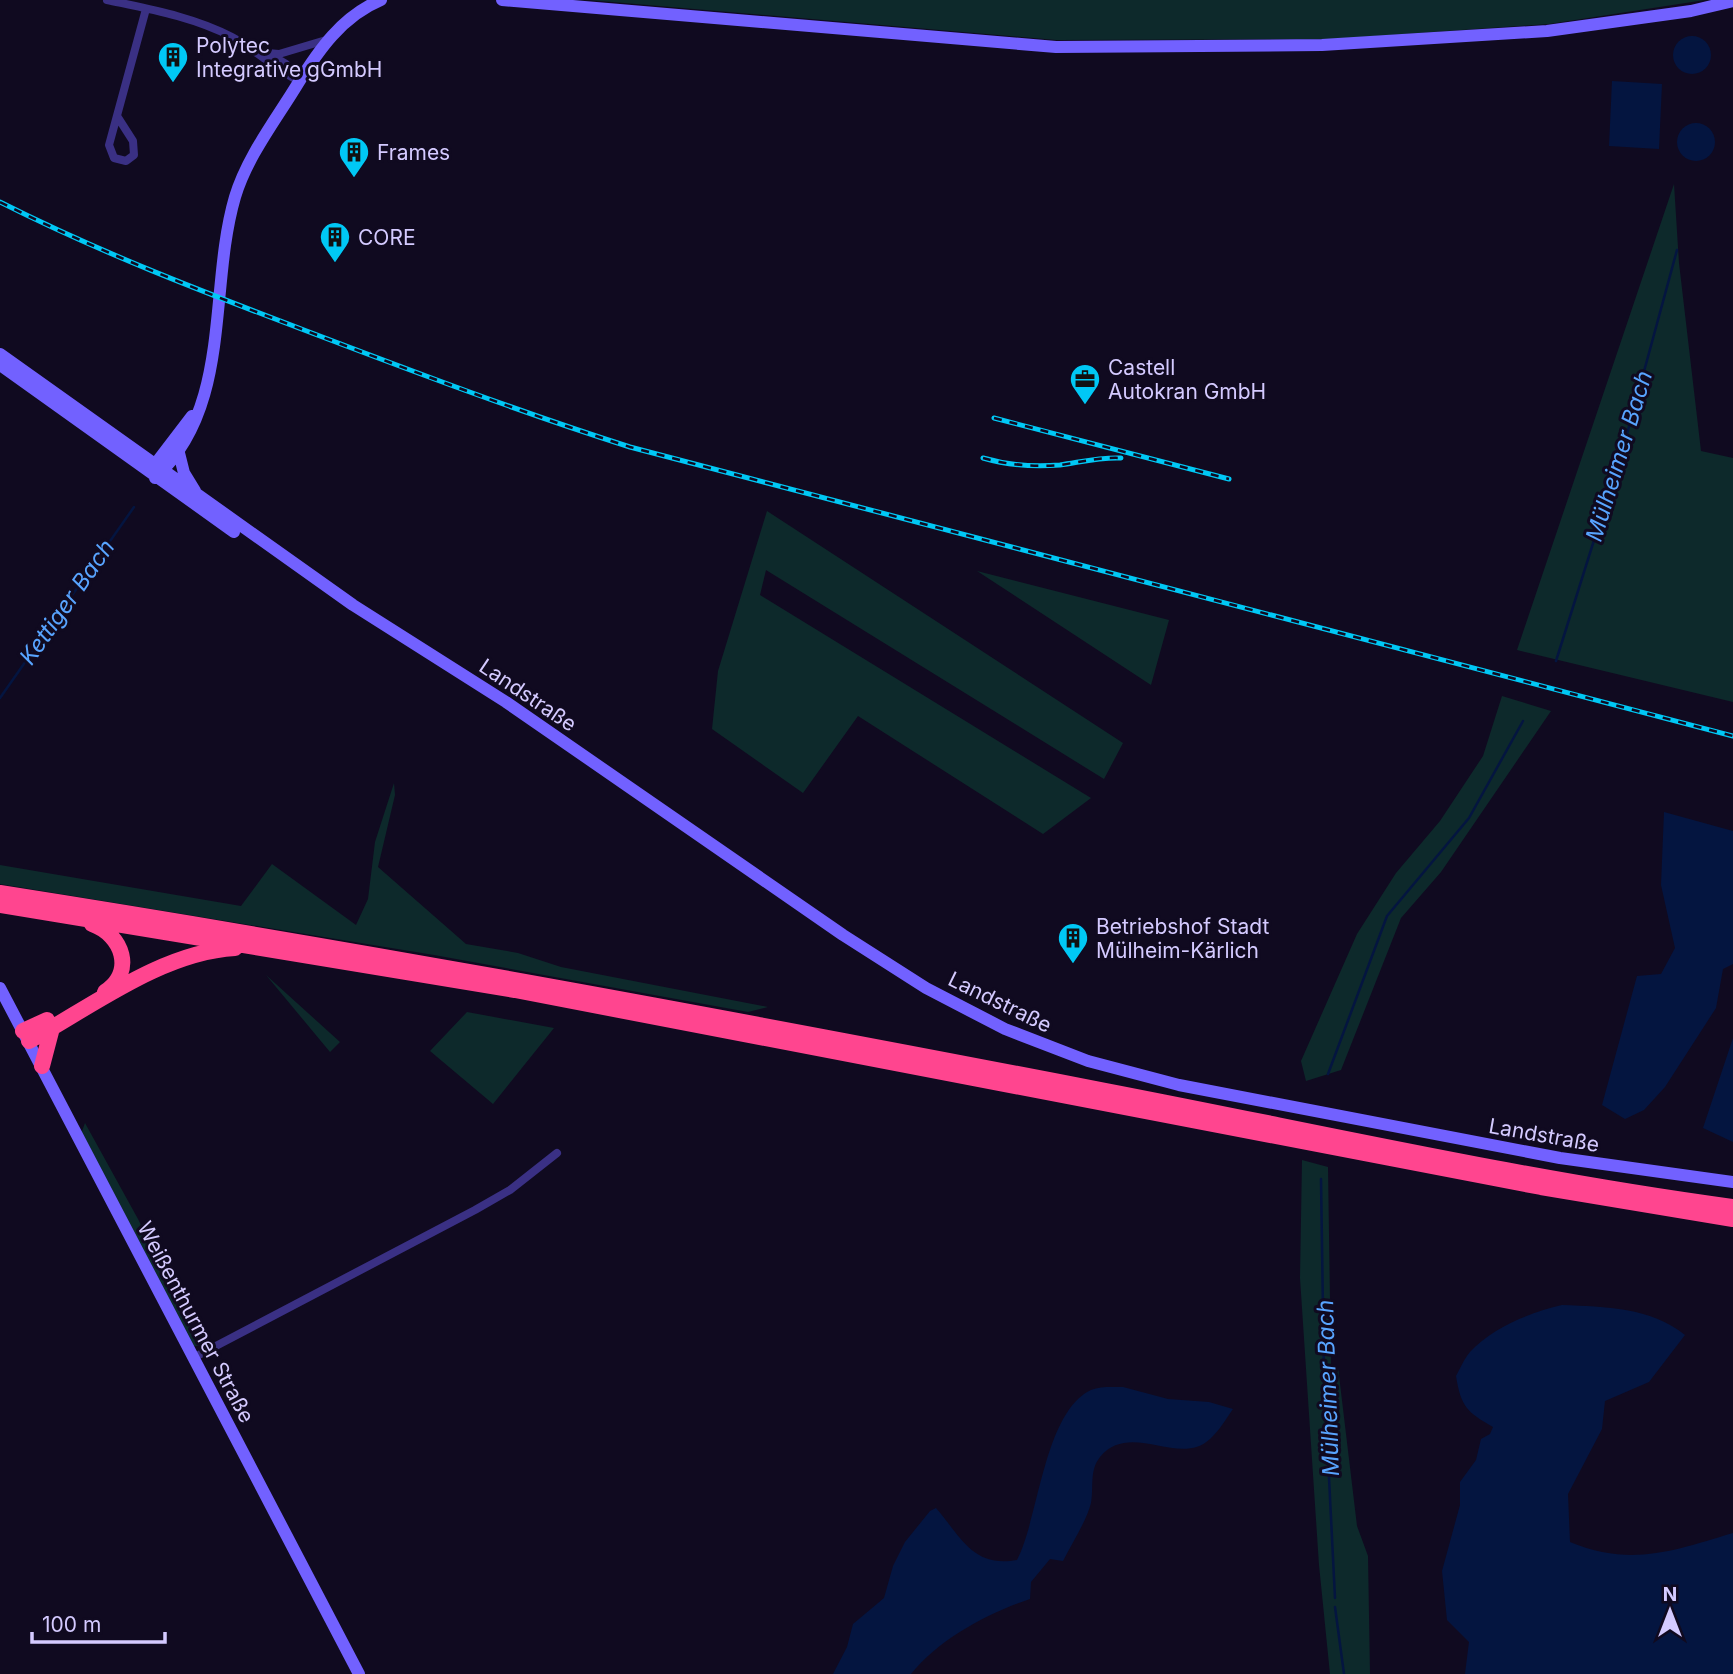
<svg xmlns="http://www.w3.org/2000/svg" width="1733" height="1674" font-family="Inter,sans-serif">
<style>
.green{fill:#0d292b}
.water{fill:#041540}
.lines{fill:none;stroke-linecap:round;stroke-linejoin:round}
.stream{stroke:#041540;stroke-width:2.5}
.street{stroke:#3a3084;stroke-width:8}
.secondary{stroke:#7261ff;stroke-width:12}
.highway{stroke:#ff458f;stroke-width:16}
.rail-casing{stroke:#00c8f5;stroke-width:5}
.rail{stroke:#100a20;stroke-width:2.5;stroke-dasharray:8;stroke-linecap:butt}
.labels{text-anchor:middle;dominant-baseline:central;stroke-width:6;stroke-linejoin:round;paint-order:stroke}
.poi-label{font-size:21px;fill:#d4caff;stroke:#100a20;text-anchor:start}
.street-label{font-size:21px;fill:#d4caff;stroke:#100a20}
.water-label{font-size:23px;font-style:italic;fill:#58a4ff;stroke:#100a20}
</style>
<rect width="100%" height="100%" fill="#100a20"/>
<path class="green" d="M589,0H1705L1549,24L1332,39L1056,40Z
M1674,184L1679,263L1701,451L1733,458V702L1517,650Z
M767,511L1123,743L1104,779L766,570L760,595L1091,798L1043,834L858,716L803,793L712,729L718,671Z
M977,571L1169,620L1151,685Z
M1502,696L1551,711L1441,872L1401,918L1341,1070L1306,1081L1301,1061L1357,934L1396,873L1440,821L1483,756Z
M394,783L395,795L378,867L466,944L518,953L561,967L768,1007L748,1012L434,955L0,884V865L241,906L272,864L356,925L368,899L375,842Z
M266,975L340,1042L330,1052Z
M467,1012L554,1028L493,1104L430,1051Z
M85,1123L138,1219L197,1338L204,1346H192L81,1134Z
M1302,1160L1328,1167L1331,1367H1338L1357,1526L1368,1556L1370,1674H1330L1319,1565L1300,1278Z"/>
<path class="water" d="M1673 55a19 19 0 1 1 38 0a19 19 0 1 1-38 0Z
M1612,81L1662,84L1659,149L1609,146Z
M1677 142a19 19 0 1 1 38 0a19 19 0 1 1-38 0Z
M1664,812L1733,831V964L1723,969L1716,1008L1665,1087L1644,1110L1625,1119L1602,1105L1637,976L1661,974L1675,948L1661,885Z
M1733,1038V1142L1703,1128Z
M1562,1305C1606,1307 1650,1307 1685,1335L1649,1382L1605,1401L1602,1429L1568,1494L1570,1542C1631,1567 1673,1551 1733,1533V1674H1465L1469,1642L1447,1620L1442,1571L1460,1505V1482L1476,1460L1481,1439L1490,1434L1493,1427C1467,1412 1461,1407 1456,1376C1460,1369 1464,1359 1470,1352C1492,1328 1531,1312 1562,1305Z
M1123,1387L1168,1399L1209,1402L1233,1409C1226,1419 1219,1431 1210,1439C1179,1468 1131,1420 1100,1457C1089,1471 1094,1487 1091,1503C1086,1522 1072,1543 1063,1561L1050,1559L1031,1582L1030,1599C988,1613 939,1639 911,1674H833L847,1647L853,1624L884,1598L893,1566L905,1542L930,1511L936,1508C961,1537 973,1568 1017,1560C1039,1518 1044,1412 1091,1390C1100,1386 1113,1387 1123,1387Z"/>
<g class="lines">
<path class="stream" d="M1556,661L1624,445L1677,250
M0,698L134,507
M1328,1074L1387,916L1469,818L1523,721
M1321,1179L1324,1377L1335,1598
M1335,1607L1344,1674"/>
<path class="street" d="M107,0C149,9 194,17 232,37C256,50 275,69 299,81
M267,53L279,54L326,40
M271,55L286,64L299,81
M117,116L133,141L134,155L126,161L114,158L109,145L146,9
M193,1358L475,1210L510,1190L557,1153"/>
<path class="secondary" d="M502,0L1056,47L1322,45L1547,31L1691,11L1733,1
M0,354L353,605L506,702L843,935L926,988L1005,1029L1088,1061L1179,1085L1560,1158L1733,1182
M0,365L234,532
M179,453L184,473L195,491
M150,471L192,416
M155,478C233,407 208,289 235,197C247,157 275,121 297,85C318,51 342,16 381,0
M0,988L359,1674"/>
<path class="highway" d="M0,893C370,951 738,1020 1106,1091C1314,1131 1524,1179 1733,1207
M0,905L515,990L1541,1187L1733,1219
M92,924C123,935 135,972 105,992
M23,1031L47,1020
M29,1041C91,1007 162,952 235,948
M42,1066L52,1028"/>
<g class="rail-casing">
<path id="rail" d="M0,202C99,252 201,291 304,330C412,371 520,412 630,447L1733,736
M994,418L1229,479
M983,458C1007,465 1035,467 1060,465C1081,462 1100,457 1121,458"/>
</g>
<use href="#rail" class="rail"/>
</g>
<defs>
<g id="building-pin" transform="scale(1.575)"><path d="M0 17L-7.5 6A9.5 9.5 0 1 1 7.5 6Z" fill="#00c8f5" stroke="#100a20"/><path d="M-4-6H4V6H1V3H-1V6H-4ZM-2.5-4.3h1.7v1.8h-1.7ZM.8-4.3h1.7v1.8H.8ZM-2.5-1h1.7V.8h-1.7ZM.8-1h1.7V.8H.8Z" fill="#111"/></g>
<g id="office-pin" transform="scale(1.575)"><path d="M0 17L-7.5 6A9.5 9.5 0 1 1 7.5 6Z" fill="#00c8f5" stroke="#100a20"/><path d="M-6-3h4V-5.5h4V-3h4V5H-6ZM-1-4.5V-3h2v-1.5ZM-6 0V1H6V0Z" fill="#111"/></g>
</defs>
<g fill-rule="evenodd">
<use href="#building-pin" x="173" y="57"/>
<use href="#building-pin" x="354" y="152"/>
<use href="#building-pin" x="335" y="237"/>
<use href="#office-pin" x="1085" y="379"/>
<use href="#building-pin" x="1073" y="938"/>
</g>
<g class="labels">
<g class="poi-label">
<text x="196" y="45">Polytec<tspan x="196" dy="24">Integrative gGmbH</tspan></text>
<text x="377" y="152">Frames</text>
<text x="358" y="237">CORE</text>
<text x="1108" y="367">Castell<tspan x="1108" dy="24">Autokran GmbH</tspan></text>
<text x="1096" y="926">Betriebshof Stadt<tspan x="1096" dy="24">Mülheim-Kärlich</tspan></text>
</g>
<g class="street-label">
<text transform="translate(528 695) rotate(34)">Landstraße</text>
<text transform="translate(1000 1002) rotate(26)">Landstraße</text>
<text transform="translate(1544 1135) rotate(10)">Landstraße</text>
<text transform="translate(196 1322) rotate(62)">Weißenthurmer Straße</text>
</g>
<g class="water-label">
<text transform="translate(1619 456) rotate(-73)">Mülheimer Bach</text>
<text transform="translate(67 602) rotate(-55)">Kettiger Bach</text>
<text transform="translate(1328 1388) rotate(-92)">Mülheimer Bach</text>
</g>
</g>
<g transform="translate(1670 1611)" stroke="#100a20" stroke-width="5" paint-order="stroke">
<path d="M0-5L12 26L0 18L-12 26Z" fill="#d4caff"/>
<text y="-10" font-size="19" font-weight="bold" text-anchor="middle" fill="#d4caff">N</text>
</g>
<path d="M32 1632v10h133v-10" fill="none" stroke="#d4caff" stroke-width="3.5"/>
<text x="42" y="1632" font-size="21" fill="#d4caff" stroke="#100a20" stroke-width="5" paint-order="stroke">100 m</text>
</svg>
